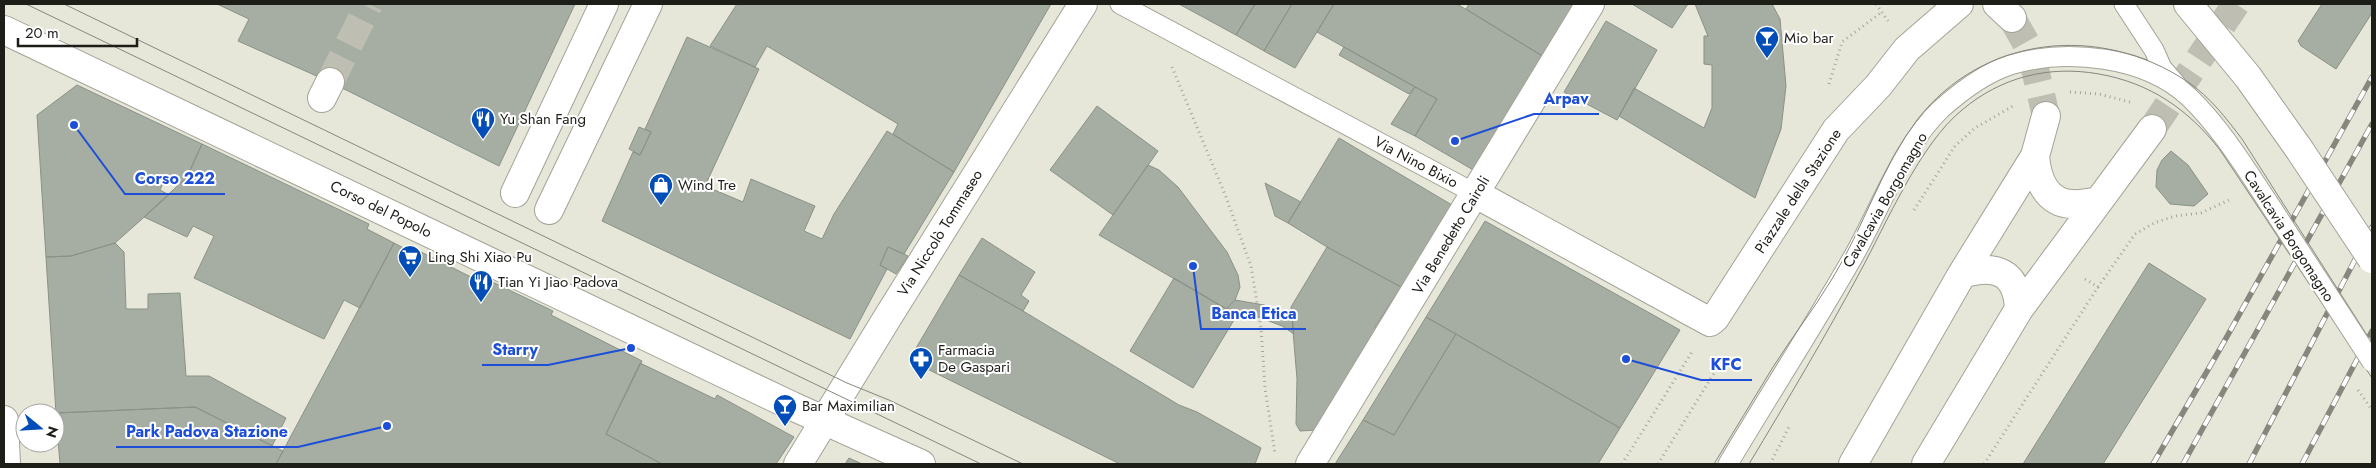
<svg xmlns="http://www.w3.org/2000/svg" width="2376" height="468" font-family="Jost,sans-serif">
<style>
.building{fill:#a6aea3;stroke:#8a9287}
.lines{fill:none;stroke-linecap:round;stroke-linejoin:round}
.pedestrian-tunnel{stroke:#bebeb3;stroke-width:28;stroke-dasharray:28 14;stroke-linecap:butt}
.minor-tunnel{stroke:#bebeb3;stroke-width:28;stroke-dasharray:28 14;stroke-linecap:butt}
.service-casing{stroke:#a3a396;stroke-width:21}
.pedestrian-casing{stroke:#a3a396;stroke-width:30}
.minor-casing{stroke:#a3a396;stroke-width:30}
.tertiary-casing{stroke:#a3a396;stroke-width:30}
.path{stroke:#a5a59b;stroke-width:3;stroke-dasharray:1 4;stroke-linecap:butt}
.service{stroke:#fff;stroke-width:19}
.pedestrian{stroke:#fff;stroke-width:28}
.minor{stroke:#fff;stroke-width:28}
.tertiary{stroke:#fff;stroke-width:28}
.tram{stroke:#87877e;stroke-width:1}
.rail-casing{stroke:#87877e;stroke-width:5.5}
.rail{stroke:#fff;stroke-width:4;stroke-dasharray:11;stroke-linecap:butt}
.service-bridge-casing{stroke:#a3a396;stroke-width:21;stroke-linecap:butt}
.tertiary-bridge-casing{stroke:#a3a396;stroke-width:30;stroke-linecap:butt}
.path-bridge{stroke:#a5a59b;stroke-width:3;stroke-dasharray:1 4;stroke-linecap:butt}
.service-bridge{stroke:#fff;stroke-width:19}
.tertiary-bridge{stroke:#fff;stroke-width:28}
.labels{text-anchor:middle;dominant-baseline:central;stroke-width:4;stroke-linejoin:round;paint-order:stroke}
.poi-label{font-size:15px;fill:#1e1e19;stroke:#fff;text-anchor:start}
.street-label{font-size:15px;fill:#1e1e19;stroke:#fff}
.leader{fill:none;stroke:#1d4ed8;stroke-width:2}
.callout-dot{fill:#1d4ed8;stroke:#fff;stroke-width:2}
.callout-label{font-size:16px;text-anchor:middle;font-weight:bold;fill:#1d4ed8;stroke:#fff;stroke-width:4;stroke-linejoin:round;paint-order:stroke}
</style>
<rect width="100%" height="100%" fill="#e6e6d9"/>
<path class="building" d="M217,4H575L499,166L330,82L238,41L249,19Z
M737,4H1051L954,172L893,134L898,124L767,46L755,67L710,46Z
M1179,4H1255L1236,35Z
M1255,4H1292L1264,51L1236,35Z
M1292,4H1334L1295,68L1264,51Z
M1334,4H1457L1544,57L1475,171L1415,136L1437,99L1317,32Z
M1469,4H1577L1544,57L1466,9Z
M1632,4H1688L1672,28Z
M1695,4H1772L1780,19L1786,86L1781,129L1755,198L1619,116L1634,88L1704,128L1712,108V65L1704,64V36H1708Z
M2322,4H2372V13L2336,69L2301,46L2298,41Z
M1606,21L1657,50L1617,120L1564,92Z
M687,37L759,69L705,186L743,202L751,179L815,206L804,231L822,239L834,214L887,131L954,172L904,254L888,247L880,265L887,269L850,339L602,221L633,152L640,155L651,132L645,129Z
M1344,47L1415,87L1409,94L1339,55Z
M77,85L202,144L187,177L182,183L166,176L160,190L169,195L115,243L71,256L46,257L37,115Z
M1415,87L1437,99L1415,136L1391,124Z
M1097,106L1158,151L1113,215L1050,170Z
M639,127L651,132L640,155L629,149Z
M1339,138L1452,205L1401,287L1327,247L1288,223Z
M202,144L369,224L367,229L394,243L360,308L344,300L324,339L194,278L214,236L193,226L187,237L144,217L187,177Z
M2171,151L2188,165L2208,194L2194,206L2170,204L2156,187L2157,170L2162,160Z
M1148,165L1159,170L1178,187L1227,252L1238,275L1240,287L1235,300L1226,309L1099,235Z
M1265,183L1301,202L1288,223L1275,216Z
M1485,221L1680,330L1620,428L1426,317Z
M982,238L1035,272L1021,295L1029,301L1023,311L959,275Z
M115,243L124,252L126,309H148V294L180,293L186,376H209L286,418L272,446L195,407L56,413L46,257L71,256Z
M394,243L419,256L421,252L479,281L482,277L553,311L551,315L642,361L606,434L662,464H276Z
M888,247L908,256L896,274L880,265Z
M1327,247L1401,287L1375,327L1378,328L1316,430L1300,431L1296,424L1297,379L1291,307Z
M2149,263L2206,299L2103,464H2023Z
M959,275L1023,311L1179,405L1197,412L1261,448L1255,464H1120L909,360Z
M1174,278L1237,315L1193,388L1130,351Z
M1235,300L1264,305L1292,316L1294,334L1282,326L1261,318L1227,308Z
M1426,317L1456,334L1394,435L1363,420Z
M1456,334L1620,428L1598,464H1335L1363,420L1394,435Z
M640,363L715,399L717,395L794,437L776,464H662L606,434Z
M195,407L283,451L276,464H60L56,413Z
M849,458L862,464H845Z"/>
<g class="lines">
<path class="pedestrian-tunnel" d="M330,82L369,4"/>
<path class="minor-tunnel" d="M2012,18L2031,52L2046,116
M2152,129L2236,4"/>
<g class="service-casing">
<path id="service" d="M1120,4L1476,194
M2124,4L2154,50L2162,68L2176,84
M1728,464C1769,395 1813,327 1853,257C1880,210 1902,146 1941,109C1960,92 1986,73 2010,65C2067,48 2145,56 2189,97C2221,128 2244,166 2268,202"/>
</g>
<g class="pedestrian-casing">
<path id="pedestrian" d="M322,98L330,82
M515,193L604,4
M549,210L648,4"/>
</g>
<g class="minor-casing">
<path id="minor" d="M1997,4L2012,18
M4,30L792,406L921,464
M2035,156C2037,178 2046,204 2073,204C2081,205 2089,202 2097,202
M1476,194L1710,322L1715,318L1836,130L1878,86L1907,49L1959,4
M1962,274C1995,264 2017,271 2019,309
M4,420L6,464
M1310,464L1590,4
M1853,464L1962,274L2035,156L2046,116
M1926,464L2019,309L2152,129"/>
</g>
<g class="tertiary-casing">
<path id="tertiary" d="M2188,4L2248,77L2299,149
M798,464L886,320L1083,4"/>
</g>
<path class="path" d="M1876,4L1888,21
M1172,67L1226,197L1251,266L1261,328L1265,388L1275,454
M1829,84L1842,42L1882,12
M2070,92L2099,94L2130,102
M1914,210L1955,146L1975,128L2013,106
M2085,279L2098,287L2135,234L2154,223L2175,216L2201,213L2229,200
M1622,464L1692,352
M1658,464L1726,354
M1770,464L1790,425
M1984,464L2098,287"/>
<use href="#service" class="service"/>
<use href="#pedestrian" class="pedestrian"/>
<use href="#minor" class="minor"/>
<use href="#tertiary" class="tertiary"/>
<path class="tram" d="M26,4L981,464
M64,4L847,383L889,400L1023,464
M1714,464C1734,432 1753,399 1773,367C1792,337 1814,309 1832,279C1863,229 1882,166 1917,120C1983,35 2100,23 2188,82C2210,97 2226,118 2242,139L2372,343
M1749,464C1787,401 1825,337 1860,272C1886,224 1920,144 1962,110C2001,77 2049,65 2099,74C2150,83 2188,109 2220,150L2372,378"/>
<g class="rail-casing">
<path id="rail" d="M2153,464L2220,349L2372,77
M2183,464L2372,124
M2249,464L2372,227
M2302,464L2372,331"/>
</g>
<use href="#rail" class="rail"/>
<g class="service-bridge-casing">
<path id="service-bridge" d="M2268,202L2372,362"/>
</g>
<g class="tertiary-bridge-casing">
<path id="tertiary-bridge" d="M2299,149L2372,259"/>
</g>
<path class="path-bridge" d="M2358,390L2372,410"/>
<use href="#service-bridge" class="service-bridge"/>
<use href="#tertiary-bridge" class="tertiary-bridge"/>
</g>
<defs>
<g id="bar-pin" transform="scale(1.25)"><path d="M0 17L-7.5 6A9.5 9.5 0 1 1 7.5 6Z" fill="#024eb8" stroke="#fff"/><path d="M-6-5H6L.8 .8V4.5H3.5V6h-7V4.5H-.8V.8Z" fill="#fff"/></g>
<g id="restaurant-pin" transform="scale(1.25)"><path d="M0 17L-7.5 6A9.5 9.5 0 1 1 7.5 6Z" fill="#024eb8" stroke="#fff"/><path d="M-5-6h1v4h1v-4h1v4h1v-4h1v5L-1.5 .5V6h-2V.5L-5-1ZM5-6V6H3V1.5H1.5Q1.5-4 5-6Z" fill="#fff"/></g>
<g id="shop-pin" transform="scale(1.25)"><path d="M0 17L-7.5 6A9.5 9.5 0 1 1 7.5 6Z" fill="#024eb8" stroke="#fff"/><path d="M-5-2.5h2.3a2.7 3.5 0 0 1 5.4 0H5L5.5 6h-11ZM-1.5-2.5h3a1.5 2.3 0 0 0-3 0Z" fill="#fff"/></g>
<g id="supermarket-pin" transform="scale(1.25)"><path d="M0 17L-7.5 6A9.5 9.5 0 1 1 7.5 6Z" fill="#024eb8" stroke="#fff"/><path d="M-6-5.5h2.5l.6 2H6L4.5 2H-2.5L-4.4-4H-6ZM-1.5 3.2a1.3 1.3 0 1 0 .1 0ZM3 3.2a1.3 1.3 0 1 0 .1 0Z" fill="#fff"/></g>
<g id="pharmacy-pin" transform="scale(1.25)"><path d="M0 17L-7.5 6A9.5 9.5 0 1 1 7.5 6Z" fill="#024eb8" stroke="#fff"/><path d="M-2-6h4v4h4v4h-4v4h-4v-4h-4v-4h4Z" fill="#fff"/></g>
</defs>
<g fill-rule="evenodd">
<use href="#bar-pin" x="1767" y="38"/>
<use href="#restaurant-pin" x="483" y="119"/>
<use href="#shop-pin" x="661" y="185"/>
<use href="#supermarket-pin" x="410" y="257"/>
<use href="#restaurant-pin" x="481" y="282"/>
<use href="#pharmacy-pin" x="921" y="359"/>
<use href="#bar-pin" x="785" y="406"/>
</g>
<g class="labels">
<g class="poi-label">
<text x="1784" y="38">Mio bar</text>
<text x="500" y="119">Yu Shan Fang</text>
<text x="678" y="185">Wind Tre</text>
<text x="428" y="257">Ling Shi Xiao Pu</text>
<text x="498" y="282">Tian Yi Jiao Padova</text>
<text x="938" y="350">Farmacia<tspan x="938" dy="17">De Gaspari</tspan></text>
<text x="802" y="406">Bar Maximilian</text>
</g>
<g class="street-label">
<text transform="translate(1416 162) rotate(28)">Via Nino Bixio</text>
<text transform="translate(1798 191) rotate(-57)">Piazzale della Stazione</text>
<text transform="translate(1885 200) rotate(-60)">Cavalcavia Borgomagno</text>
<text transform="translate(381 209) rotate(26)">Corso del Popolo</text>
<text transform="translate(940 233) rotate(-58)">Via Niccolò Tommaseo</text>
<text transform="translate(1451 235) rotate(-59)">Via Benedetto Cairoli</text>
<text transform="translate(2289 236) rotate(57)">Cavalcavia Borgomagno</text>
</g>
</g>
<path class="leader" d="M1455 141L1534 114H1599M74 125L125 194H225M1193 266L1201 329H1306M631 348L548 365H482M1626 359L1701 380H1752M387 426L298 447H116"/>
<g class="callout-dot">
<circle cx="1455" cy="141" r="5"/>
<circle cx="74" cy="125" r="5"/>
<circle cx="1193" cy="266" r="5"/>
<circle cx="631" cy="348" r="5"/>
<circle cx="1626" cy="359" r="5"/>
<circle cx="387" cy="426" r="5"/>
</g>
<g class="callout-label">
<text x="1566" y="104">Arpav</text>
<text x="175" y="184">Corso 222</text>
<text x="1254" y="319">Banca Etica</text>
<text x="515" y="355">Starry</text>
<text x="1726" y="370">KFC</text>
<text x="207" y="437">Park Padova Stazione</text>
</g>
<rect width="2376" height="468" fill="none" stroke="#1e1e19" stroke-width="10"/>
<g transform="translate(40 428) rotate(108)"><circle r="24" fill="#ffffff" stroke="#a5a5a3"/>
<path d="M0-4L9 19L0 12L-9 19Z" fill="#024eb8"/>
<text y="-8" font-size="14" font-weight="bold" text-anchor="middle" fill="#1e1e19">N</text>
</g>
<path d="M18 38v8h119v-8" fill="none" stroke="#1e1e19" stroke-width="2.5"/>
<text x="25" y="38" font-size="15" fill="#1e1e19" stroke="#ffffff" stroke-width="4" paint-order="stroke">20 m</text>
</svg>
